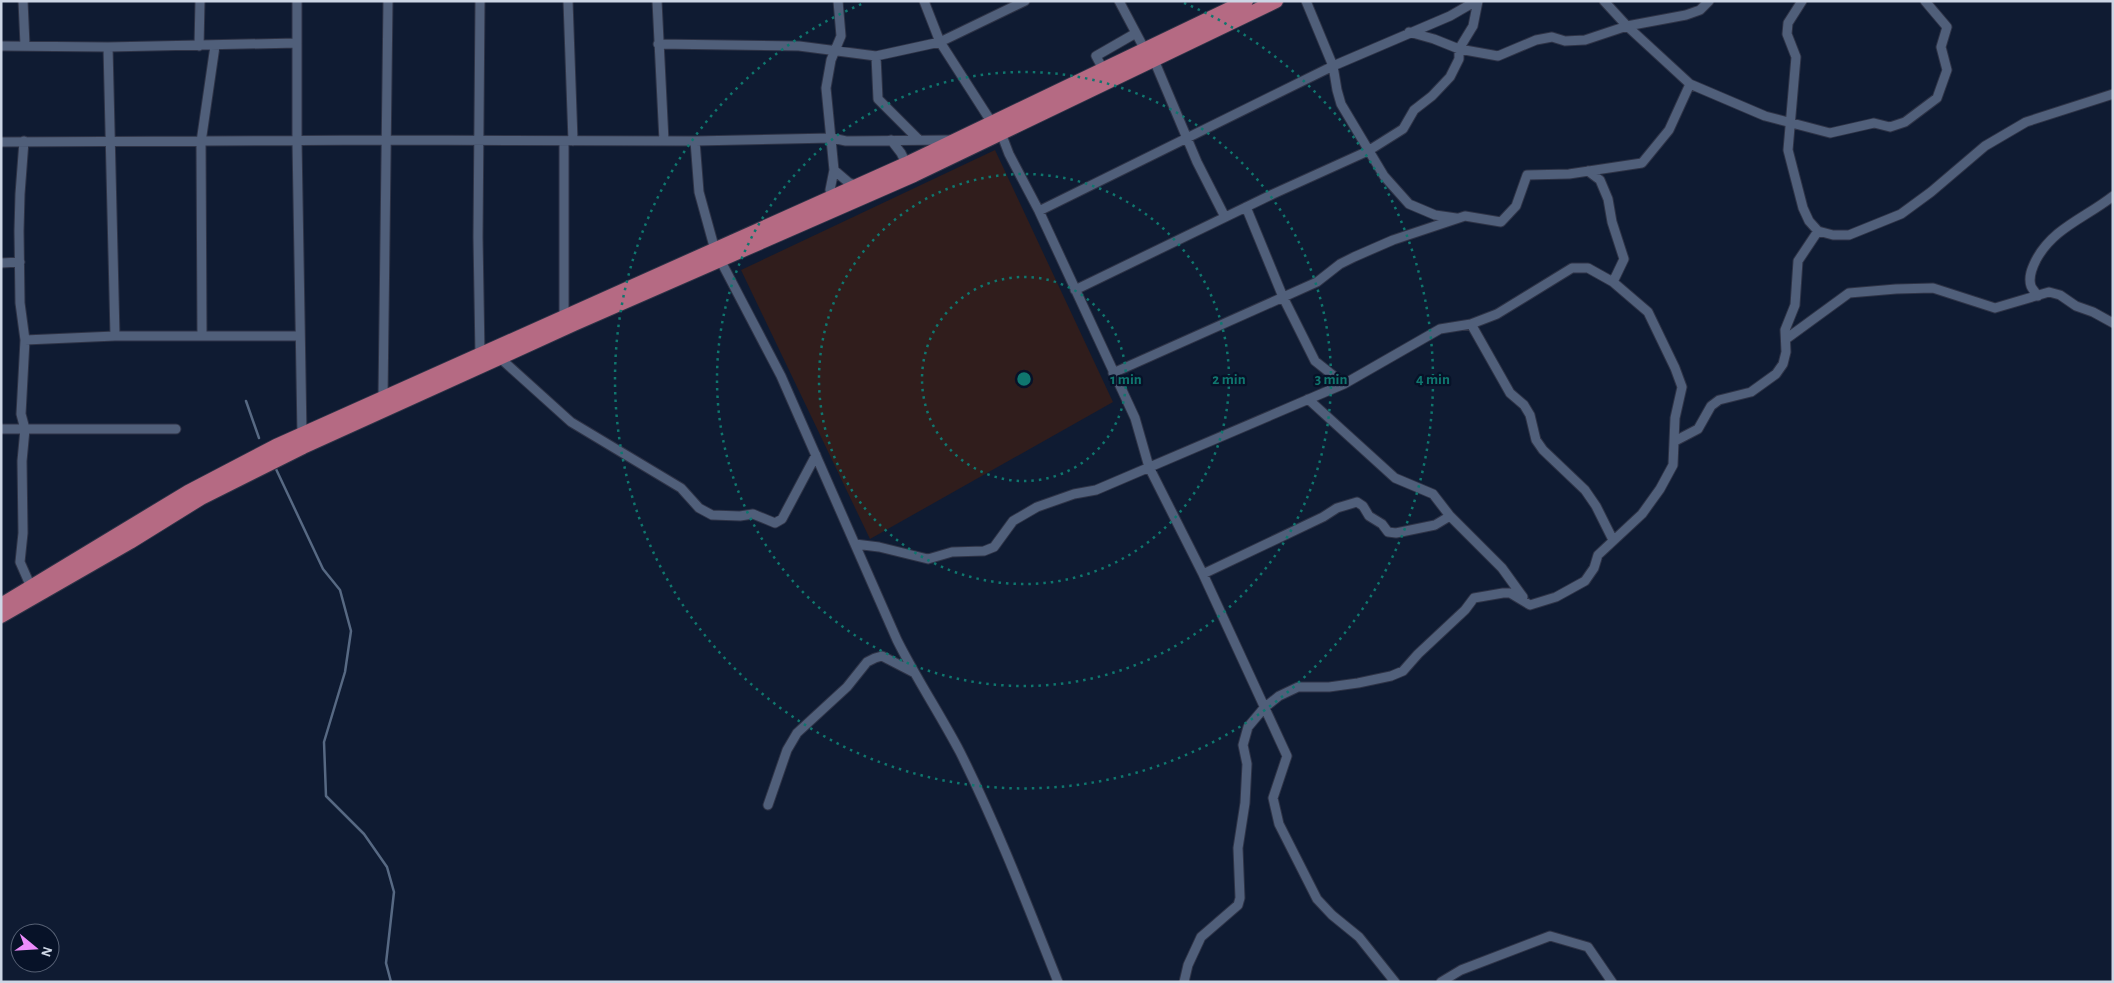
<svg xmlns="http://www.w3.org/2000/svg" width="2114" height="983" font-family="'Alegreya Sans',sans-serif">
<style>
.medical{fill:#301d1c}
.lines{fill:none;stroke-linecap:round;stroke-linejoin:round}
.stream{stroke:#576983;stroke-width:2.5}
.minor-casing{stroke:#2e3346;stroke-width:11}
.primary-casing{stroke:#2e3346;stroke-width:16}
.minor{stroke:#505f7a;stroke-width:9}
.primary{stroke:#b56a83;stroke-width:14}
.ring{fill:none;stroke:#0f766e;stroke-width:2.5;stroke-dasharray:2.5 5}
.centre{fill:#0f766e;stroke:#071228;stroke-width:2.5}
.ring-label{font-size:15px;text-anchor:middle;font-weight:bold;fill:#0f766e;stroke:#071228;stroke-width:4.5;stroke-linejoin:round;paint-order:stroke}
</style>
<rect width="100%" height="100%" fill="#0f1b32"/>
<path class="medical" d="M995,150L1113,402L870,539L741,270Z"/>
<g class="lines">
<path class="stream" d="M246,401L259,438
M276,469L323,569L340,590L351,631L345,672L324,742L326,796L364,834L387,867L394,892L386,963L391,982"/>
<g class="minor-casing">
<path id="minor" d="M23,1L25,45
M297,1V141L302,435
M568,1L573,141
M657,1L664,141
M924,1L940,42L992,123L1001,133L1009,154L1039,211L1135,418L1149,467L1203,574L1287,756L1273,798L1279,824L1317,899L1332,915L1359,937L1395,982
M1119,1L1145,50
M1306,1L1333,66L1337,90L1341,104L1384,176L1409,204L1435,215L1456,218
M1604,1L1627,26L1690,84L1765,116L1830,133L1874,123L1890,127L1905,122L1937,98L1947,70L1941,47L1947,27L1925,1
M1802,1L1788,23L1787,34L1796,57L1788,150L1803,208L1809,221L1818,231L1833,235H1849L1901,214L1931,192L1985,146L2026,122L2113,94
M1409,32L1434,39L1459,49L1498,56L1536,40L1552,37L1565,41L1585,40L1627,26L1686,15L1700,10L1709,1
M658,44L799,46L876,56L940,42L1025,1
M1,46L108,47L297,43
M199,46L200,1
M108,47L115,336
M876,56L878,99L918,139
M1154,60L1197,162L1225,217
M1105,73L1096,56L1136,33
M891,140L901,153L908,167
M24,141L20,194L19,231L20,303L25,340L21,414L25,429L22,461L23,533L20,562L31,587
M695,141L699,192L715,250L781,376L897,640C916,678 940,714 960,752C997,826 1027,904 1058,982
M1,142L387,140L695,141L832,138L846,141L951,140
M564,142V317
M834,170L848,182L859,187
M1588,171L1600,180L1608,199L1612,222L1624,259L1613,282
M832,198L830,190L834,170L826,88L831,60L841,36L838,1
M1246,207L1283,297L1315,361L1344,384
M1039,211L1333,66L1450,16L1476,1
M1,263L20,262
M1075,290L1273,194L1368,151L1403,129L1414,110L1432,96L1450,77L1459,59V49L1473,26L1478,1
M2038,296C2036,293 2032,289 2031,286C2028,277 2032,268 2036,260C2053,228 2085,218 2113,196
M1471,324L1510,393L1524,405L1530,415L1536,440L1543,450L1585,490L1596,506L1613,540
M202,336L201,142L215,46
M1786,339L1849,293L1896,289L1933,288L1995,308L2049,292L2060,295L2076,306L2093,312L2113,323
M25,340L115,336H299
M480,355L478,237L480,1
M500,358L571,422L681,488L699,508L712,515L740,516L753,514L775,523L782,519L816,455
M1113,373L1317,282L1340,264L1354,257L1393,240L1465,216L1501,222L1516,206L1527,175L1569,174L1642,163L1669,130L1690,84
M383,397L388,1
M1308,399L1395,478L1433,494L1450,516
M1,429H176
M1675,441L1698,429L1711,406L1719,400L1751,392L1776,374L1783,364L1786,352L1785,330L1795,305L1798,261L1818,231
M855,544L879,547L928,559L952,552L984,551L994,547L1013,521L1037,507L1074,494L1096,490L1344,384L1440,329L1471,324L1497,314L1572,268H1588L1613,282L1648,312L1675,368L1682,387L1675,418L1673,465L1660,489L1642,514L1598,555L1594,568L1585,581L1556,597L1530,605L1510,593H1503L1474,598L1465,610L1418,654L1403,671L1391,676L1358,683L1329,687H1298L1279,696L1264,708L1248,727L1243,745L1247,764L1245,803L1238,848L1240,898L1238,905L1201,937L1188,965L1184,982
M1203,574L1323,517L1337,508L1357,502L1363,506L1369,516L1382,524L1388,532L1396,533L1435,525L1450,516L1502,568L1523,597
M768,805L787,750L797,733L847,687L867,662L875,658L882,656L913,672
M1441,982L1461,970L1550,936L1588,947L1612,982"/>
</g>
<g class="primary-casing">
<path id="primary" d="M1,605L188,492L276,446L906,164L1246,1
M1,616L130,542L201,498L303,447L574,324L914,175L1276,1"/>
</g>
<use href="#minor" class="minor"/>
<use href="#primary" class="primary"/>
</g>
<g class="ring">
<circle cx="1024" cy="379" r="102"/>
<circle cx="1024" cy="379" r="205"/>
<circle cx="1024" cy="379" r="307"/>
<path d="M1184 3A409 409 0 1 1 864 3"/>
</g>
<circle cx="1024" cy="379" r="8" class="centre"/>
<g class="ring-label">
<text x="1126" y="384">1 min</text>
<text x="1229" y="384">2 min</text>
<text x="1331" y="384">3 min</text>
<text x="1433" y="384">4 min</text>
</g>
<rect width="2114" height="983" fill="none" stroke="#cdd6e5" stroke-width="5"/>
<g transform="translate(35 948) rotate(108)"><circle r="24" fill="#071228" stroke="#566074"/>
<path d="M0-4L9 19L0 12L-9 19Z" fill="#ec8cfa"/>
<text y="-8" font-size="14" font-weight="bold" text-anchor="middle" fill="#cdd6e5">N</text>
</g>
</svg>
